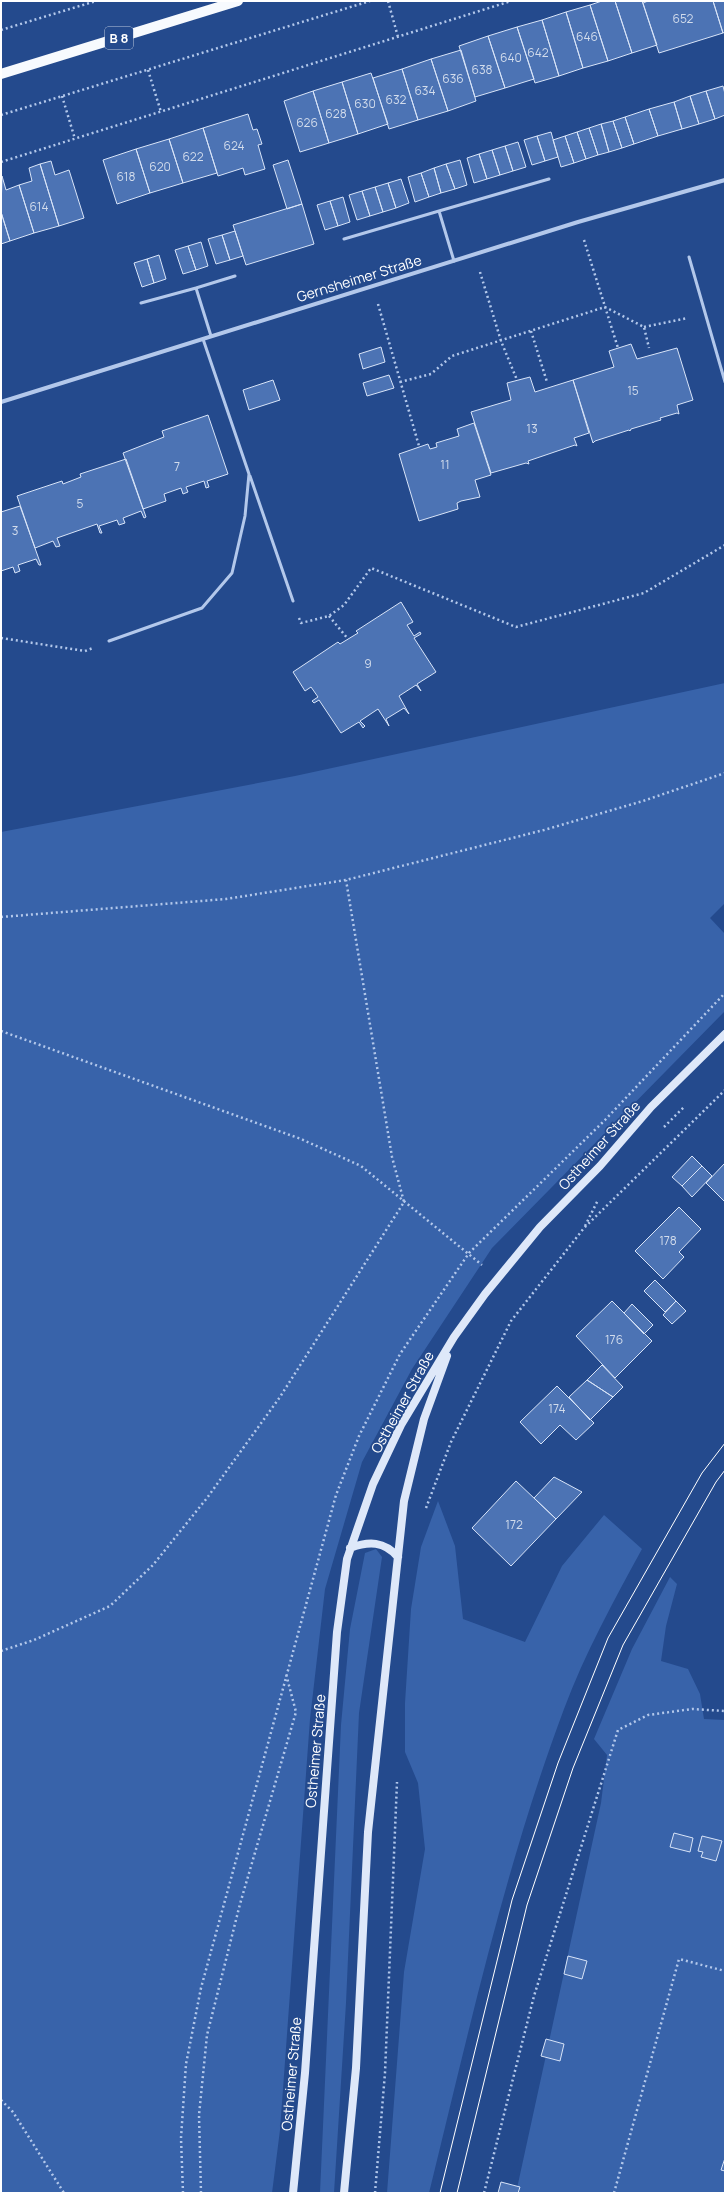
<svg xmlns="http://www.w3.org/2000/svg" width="726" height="2194" font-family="Manrope,sans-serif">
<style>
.green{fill:#3863aa}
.building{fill:#4c73b4;stroke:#d8e4f8}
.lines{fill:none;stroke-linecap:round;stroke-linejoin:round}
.path{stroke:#b3c8eb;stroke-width:2.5;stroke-dasharray:2 3;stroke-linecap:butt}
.lane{stroke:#b3c8eb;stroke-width:3}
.street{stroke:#b3c8eb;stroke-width:4}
.secondary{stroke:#dee8f9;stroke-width:8}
.primary{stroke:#f7fafe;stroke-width:10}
.tram{stroke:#fff;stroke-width:1}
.labels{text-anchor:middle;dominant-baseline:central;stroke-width:3.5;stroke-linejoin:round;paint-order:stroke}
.number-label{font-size:12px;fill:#d2dcec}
.shield{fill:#244a8d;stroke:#bdc9dd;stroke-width:1}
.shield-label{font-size:13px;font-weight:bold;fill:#fff}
.street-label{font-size:14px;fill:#fff;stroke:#244a8d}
</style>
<rect width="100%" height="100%" fill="#244a8d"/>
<path class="green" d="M725,683V903L710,918L725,934V1011L492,1248L412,1369L362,1462L325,1589L310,1719L280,2130L272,2193H1V832L295,776Z
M438,1501L455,1546L463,1619L525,1642L562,1566L604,1515L642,1549C613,1602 585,1653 564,1709C505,1866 469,2031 429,2193H387L404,1972L425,1849L418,1783L405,1752V1703L411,1609L421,1547Z
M376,1549L382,1557L359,1713L346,2003L334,2193H320L341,1725L350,1629L365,1553Z
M670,1577L677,1584L666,1626L661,1661L688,1669L700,1694L704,1719L725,1720V2193H516L601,1803L607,1755L594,1739L632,1649Z"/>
<path class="building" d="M602,1H615L632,53L608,61L590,5Z
M615,1H642L657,45L632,53Z
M648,1H713L723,33L659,53L643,3Z
M713,1H725V32L723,33Z
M590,5L608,61L583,68L566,12Z
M566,12L583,68L559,76L542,20Z
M542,20L559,76L535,83L517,27Z
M517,27L534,79L505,88L488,36Z
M488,36L505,88L475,97L459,46Z
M461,50L476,101L448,111L431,59Z
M431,59L448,111L418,120L402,69Z
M402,69L418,120L389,129L373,78Z
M371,73L388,124L358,134L342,82Z
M342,82L358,134L329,143L313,91Z
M723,86L725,94V115L715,119L706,91Z
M313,91L329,143L300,152L284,101Z
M706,91L715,119L699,124L690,96Z
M690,96L699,124L682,129L674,102Z
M674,102L682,129L658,136L649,109Z
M649,109L658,136L634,144L625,117Z
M248,114L253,130L257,129L262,144L258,145L265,169L245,175L243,168L218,176L203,128Z
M625,117L634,144L622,148L613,121Z
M613,121L622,148L609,152L601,124Z
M601,124L609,152L598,155L589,128Z
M203,128L217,173L183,183L169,139Z
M589,128L598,155L586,159L577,132Z
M551,132L558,157L545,161L537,136Z
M577,132L586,159L574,163L565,136Z
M537,136L545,161L532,165L524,140Z
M565,136L574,163L561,167L553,140Z
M169,139L183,183L150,193L136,149Z
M518,142L526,167L513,171L505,146Z
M505,146L513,171L500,175L492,150Z
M136,149L150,193L117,204L103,160Z
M492,150L500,175L487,179L479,154Z
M479,154L487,179L474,183L467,158Z
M288,160L302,204L287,209L273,165Z
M460,160L467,185L455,189L446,164Z
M51,161L55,175L69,170L84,218L59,226L40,164Z
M40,164L59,226L34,233L19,185L32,181L29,168Z
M446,164L455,189L441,193L434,168Z
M434,168L441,193L429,197L421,173Z
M421,173L429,197L415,202L408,177Z
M2,176L6,190L19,185L34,233L10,241L1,212Z
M401,179L409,203L396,208L388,183Z
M388,183L396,208L383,212L375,187Z
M375,187L383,212L370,216L362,191Z
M362,191L370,216L357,220L349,195Z
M343,197L350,222L338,226L330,201Z
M330,201L338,226L325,230L317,205Z
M302,204L314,244L246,265L233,225Z
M1,212L10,241L1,244Z
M235,231L243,256L230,260L222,235Z
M222,235L230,260L216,264L208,239Z
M201,242L208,266L196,270L188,246Z
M188,246L196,270L183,274L175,250Z
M159,255L166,279L154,283L147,259Z
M147,259L154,283L142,287L134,263Z
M631,344L637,359L677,348L693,400L677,405L679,414L677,413L660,418L661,420L631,429L630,431L629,430L595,441L593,443L573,380L614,367L609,351Z
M381,347L385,362L363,369L359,354Z
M389,375L394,388L367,396L363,383Z
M530,377L535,392L573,380L589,433L574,438L577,446L575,445L528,461L529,464L526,463L491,473L471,412L511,400L507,383Z
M273,380L280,400L249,410L243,390Z
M208,415L228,474L207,481L209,487L206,488L204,481L186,487L188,492L183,494L181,488L164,494L166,501L143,509L123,453L164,437L162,431Z
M474,423L491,475L475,480L480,497L461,501L457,503L458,509L419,521L399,454L428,444L430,449L437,447L436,443L459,436L457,429Z
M126,459L146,517L144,518L141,511L123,518L125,523L119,525L117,520L99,526L102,533H100L97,524L57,538L60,546L56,547L53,541L35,548L17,496L62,481L63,484L81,477L80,474Z
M20,506L41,565H39L36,559L18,565L20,571L15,573L13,567L1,571V512Z
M401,602L413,622L407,625L414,636L420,632L421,634L414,638L436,672L417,684L421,691L416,685L399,696L409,714L404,708L386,719L389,726L378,709L360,721L365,726L363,728L359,722L341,733L319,700L314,703L312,701L318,697L311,687L305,691L293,672L338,642L340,644L358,633L356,631Z
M692,1156L702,1166L682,1186L672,1177Z
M725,1163V1202L706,1183Z
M702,1166L712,1176L692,1197L682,1186Z
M679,1207L701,1229L679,1252L684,1257L663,1279L635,1251Z
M655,1280L676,1301L665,1312L644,1291Z
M612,1301L652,1341L615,1378L576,1336Z
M676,1301L686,1311L672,1324L663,1315Z
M632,1304L653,1325L644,1334L624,1313Z
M602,1365L623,1387L613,1397L587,1380Z
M587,1380L613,1397L590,1420L569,1397Z
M557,1386L594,1423L576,1440L560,1425L541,1444L520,1422Z
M554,1477L582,1492L556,1519L534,1498Z
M516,1481L556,1519L511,1566L472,1528Z
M674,1833L693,1838L690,1852L670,1847Z
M702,1836L722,1841L716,1861L701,1857L703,1852L698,1851Z
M568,1956L587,1961L582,1979L564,1974Z
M546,2039L564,2044L560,2061L541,2056Z
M725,2158V2171L721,2170Z
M501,2182L520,2187L518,2193H498Z"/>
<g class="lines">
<path class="path" d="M388,1L398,37
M1,30L96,1
M148,70L161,112
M62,96L75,139
M1,115L370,1
M1,162L511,1
M584,240L618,348
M480,272L501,341L517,380
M378,304L419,446
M644,327L688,318
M531,331L547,382
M400,382L431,374L452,356L605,307L644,327L649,348
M329,616L348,639
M299,618L301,623L329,616L344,605L371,568L516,627L644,593L725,545
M1,638L85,651L93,648
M1,917L226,899L346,880L544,830L643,801L725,773
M1,1031L301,1139L361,1166L482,1265
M664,1127L684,1107
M585,1226L598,1200
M426,1508L451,1442L511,1321L584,1228L725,1090
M1,1651L34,1640L110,1606L153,1565L207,1498L280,1397L404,1202L392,1157L346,880
M1,2100L13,2112L64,2193
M183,2193L181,2138L186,2064L201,1988L336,1495L359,1436L400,1354L469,1253L605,1120L725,993
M201,2193L199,2115L207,2035L240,1904L296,1712L286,1674
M375,2193L385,2073L397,1782
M484,2193L534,1996L618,1730L648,1715L692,1709L725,1711
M614,2193L679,1959L725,1971"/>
<path class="lane" d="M439,211L549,179
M344,239L439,211L454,261
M689,257L725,382
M196,288L235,276
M141,303L196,288L211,336
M250,476L293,601
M109,641L202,608L232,573L245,516L249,474L203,339"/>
<path class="street" d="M1,402L578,222L725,180"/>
<path class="secondary" d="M350,1548C369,1541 384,1541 398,1557
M293,2193L305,2073L337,1632L347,1559L373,1484L401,1425L454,1337L485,1294L540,1227L600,1166L651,1107L725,1034
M344,2193L356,2068L368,1832L404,1501L424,1419L447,1356"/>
<path class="primary" d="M1,74L238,1"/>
<path class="tram" d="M440,2193L512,1900L558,1763L608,1638L702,1473L725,1443
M457,2193L527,1905L573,1768L623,1645L716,1482L725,1470"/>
</g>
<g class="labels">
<g class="number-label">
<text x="683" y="18">652</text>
<text x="587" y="36">646</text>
<text x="538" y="52">642</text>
<text x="511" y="57">640</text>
<text x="482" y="69">638</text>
<text x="453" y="78">636</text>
<text x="425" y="90">634</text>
<text x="396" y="99">632</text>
<text x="365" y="103">630</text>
<text x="336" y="113">628</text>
<text x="307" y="122">626</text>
<text x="234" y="145">624</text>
<text x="193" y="156">622</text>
<text x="160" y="166">620</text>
<text x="126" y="176">618</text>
<text x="39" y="206">614</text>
<text x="633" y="390">15</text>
<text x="532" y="428">13</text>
<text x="445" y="464">11</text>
<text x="177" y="466">7</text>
<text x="80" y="503">5</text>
<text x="15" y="530">3</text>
<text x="368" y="663">9</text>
<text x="668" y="1240">178</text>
<text x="614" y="1339">176</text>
<text x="557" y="1408">174</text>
<text x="514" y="1524">172</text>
</g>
<rect class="shield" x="105" y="27" width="28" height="22" rx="3"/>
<g class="shield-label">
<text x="119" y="38">B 8</text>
</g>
<g class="street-label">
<text transform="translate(359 278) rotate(-17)">Gernsheimer Straße</text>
<text transform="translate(599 1145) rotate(-48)">Ostheimer Straße</text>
<text transform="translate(402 1402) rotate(-61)">Ostheimer Straße</text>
<text transform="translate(315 1751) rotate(-85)">Ostheimer Straße</text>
<text transform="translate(291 2074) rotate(-85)">Ostheimer Straße</text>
</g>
</g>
<rect width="726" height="2194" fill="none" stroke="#ffffff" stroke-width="4"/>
</svg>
